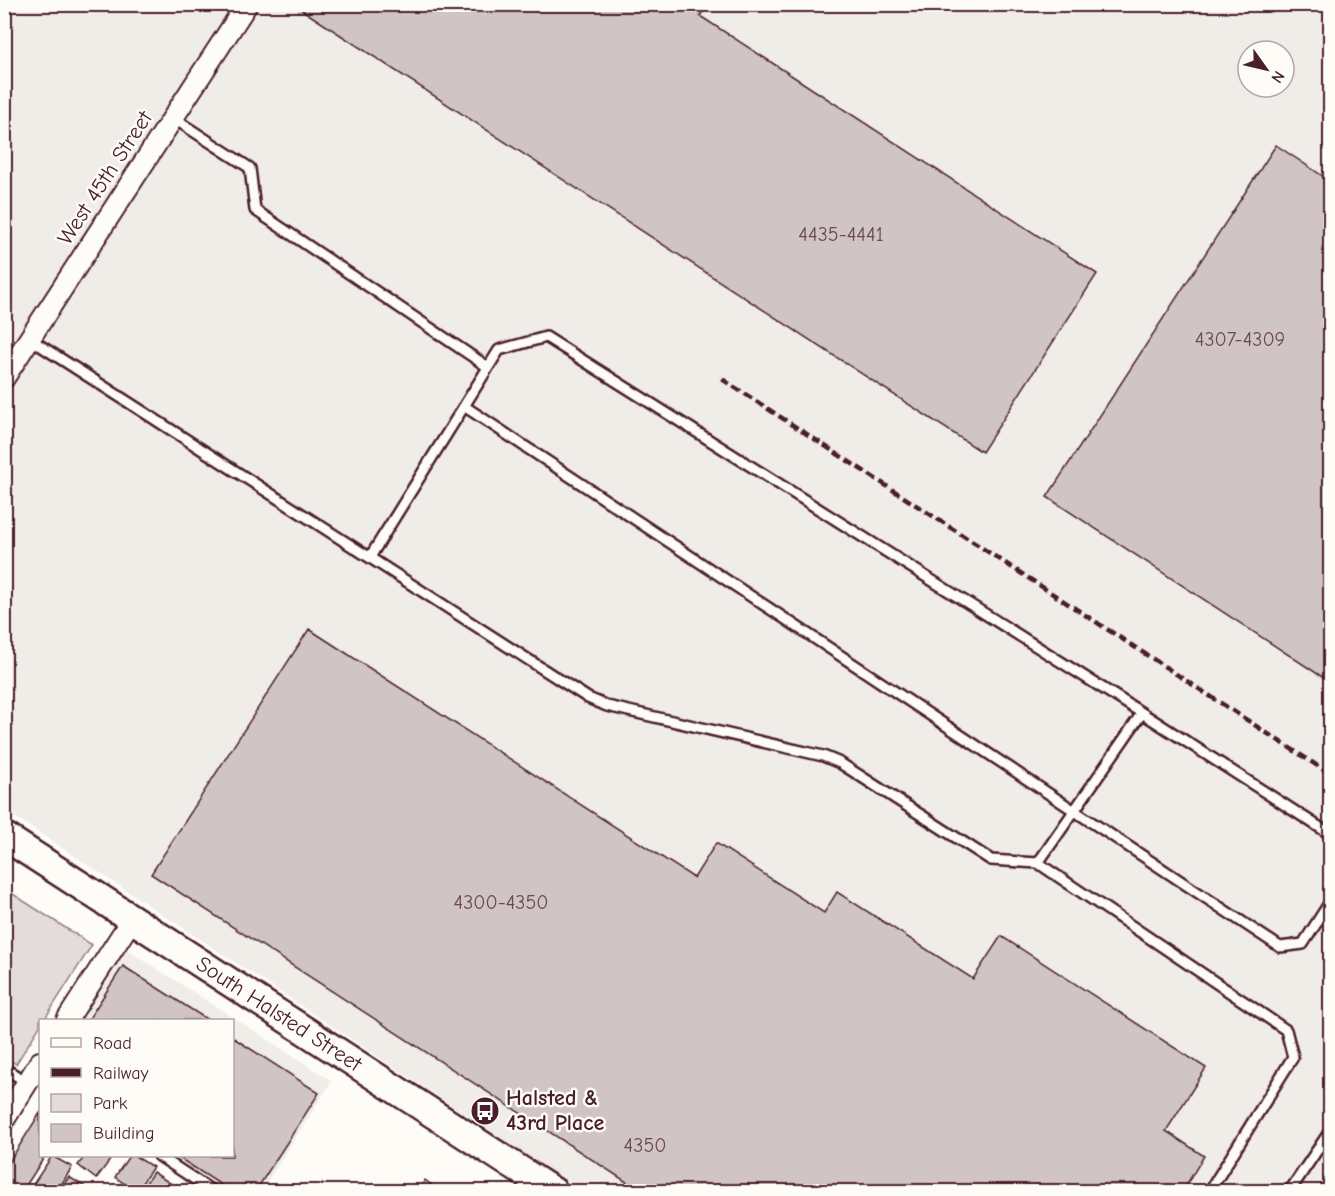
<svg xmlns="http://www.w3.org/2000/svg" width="1335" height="1196" font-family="'Comic Neue',sans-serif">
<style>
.built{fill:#f0ece8;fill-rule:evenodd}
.green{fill:#e3dcda;stroke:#967e82;stroke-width:1.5}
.building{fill:#d0c5c4;stroke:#4a1f2b;stroke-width:1.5}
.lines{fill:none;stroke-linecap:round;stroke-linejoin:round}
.service-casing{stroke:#4a1f2b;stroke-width:14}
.minor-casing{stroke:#4a1f2b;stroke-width:24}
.secondary-casing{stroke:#4a1f2b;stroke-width:32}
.service{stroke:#fdfcf7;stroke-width:9}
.minor{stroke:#fdfcf7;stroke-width:20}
.secondary{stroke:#fdfcf7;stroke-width:27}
.rail{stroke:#4a1f2b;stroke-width:4.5;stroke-dasharray:9 4.5;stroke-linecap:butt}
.labels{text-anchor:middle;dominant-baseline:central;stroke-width:5;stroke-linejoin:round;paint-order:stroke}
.number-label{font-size:20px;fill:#6c4851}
.street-label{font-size:22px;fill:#4a1f2b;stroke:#fdfcf7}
.poi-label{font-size:22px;font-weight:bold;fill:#4a1f2b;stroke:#fdfcf7;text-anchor:start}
</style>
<rect width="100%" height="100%" fill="#fdfcf7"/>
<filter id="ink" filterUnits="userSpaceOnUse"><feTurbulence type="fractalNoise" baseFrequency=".0167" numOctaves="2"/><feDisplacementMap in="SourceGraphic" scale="12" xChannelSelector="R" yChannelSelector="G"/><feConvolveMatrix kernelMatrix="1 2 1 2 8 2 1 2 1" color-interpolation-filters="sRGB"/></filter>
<g filter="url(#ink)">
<path class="built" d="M4,5H1330V1191H581L5,810ZM1248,51H1284V87H1248Z
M126,949L332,1081L261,1191H214L159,1156H232V1020H80Z"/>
<path class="green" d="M5,889L92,945L44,1020H40V1026L16,1064L5,1057Z"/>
<path class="building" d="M302,4H708L700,16L1097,274L982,452L299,8Z
M1276,145L1330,181V682L1047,497Z
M309,629L694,878L716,843L824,913L837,892L973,979L1001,936L1206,1068L1166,1131L1204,1156L1182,1192H642L151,874Z
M123,966L208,1020H88Z
M232,1037L319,1093L255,1192H232L176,1156H232Z
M40,1113V1156H45L22,1192H4V1170Z
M52,1156L72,1167L57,1192H28Z
M85,1156H113L96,1179L78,1165Z
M129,1156H135L153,1167L136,1192L115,1177Z
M153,1172L179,1189L177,1192H140Z
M69,1177L90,1190L89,1192H58Z
M425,1180L441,1192H417Z"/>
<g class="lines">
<g class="service-casing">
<path id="service" d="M173,118L250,168L255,210L488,367
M30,339L588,698L607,706L823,756L840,763L991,860L1038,863L1286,1030L1293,1057L1209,1192
M464,406L1280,947L1303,944L1330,902
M370,557L499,350L546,337L1142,713
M1038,863L1142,713L1330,834
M4,1068L28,1083
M159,1156L214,1192
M1289,1192L1330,1131"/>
</g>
<g class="minor-casing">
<path id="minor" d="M4,378L247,4
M67,1020L132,919
M4,1120L40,1062"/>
</g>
<g class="secondary-casing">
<path id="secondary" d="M4,836L554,1192"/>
</g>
<use href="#service" class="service"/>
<use href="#minor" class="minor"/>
<use href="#secondary" class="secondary"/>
<path class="rail" d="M722,379L1330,774"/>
</g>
</g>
<defs>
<g id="bus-disc" transform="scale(1.5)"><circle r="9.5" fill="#4a1f2b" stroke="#fdfcf7"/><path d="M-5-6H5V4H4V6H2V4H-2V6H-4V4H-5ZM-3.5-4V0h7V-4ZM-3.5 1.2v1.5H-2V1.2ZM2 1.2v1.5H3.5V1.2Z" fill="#fff"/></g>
</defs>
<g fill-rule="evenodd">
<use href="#bus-disc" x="485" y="1111"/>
</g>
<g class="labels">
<g class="number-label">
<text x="841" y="234">4435-4441</text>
<text x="1240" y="339">4307-4309</text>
<text x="501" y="902">4300-4350</text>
<text x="645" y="1145">4350</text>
</g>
<g class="street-label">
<text transform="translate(105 178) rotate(-57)">West 45th Street</text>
<text transform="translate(279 1014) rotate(33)">South Halsted Street</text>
</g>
<g class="poi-label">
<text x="506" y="1098">Halsted &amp;<tspan x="506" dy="25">43rd Place</tspan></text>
</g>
</g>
<rect width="1335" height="1196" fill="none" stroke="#fdfcf7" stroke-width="24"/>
<rect x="12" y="12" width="1311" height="1172" fill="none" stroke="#4a1f2b" stroke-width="2" filter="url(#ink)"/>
<rect x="39" y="1019" width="195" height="138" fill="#fdfcf7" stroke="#b5a4a5" stroke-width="1.5"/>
<rect x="51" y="1038" width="30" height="9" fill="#fdfcf7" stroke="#b5a4a5" stroke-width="1.5"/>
<text x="93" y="1049" font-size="18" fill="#4a1f2b">Road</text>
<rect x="51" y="1068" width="30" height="9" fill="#4a1f2b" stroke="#b5a4a5" stroke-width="1.5"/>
<text x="93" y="1079" font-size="18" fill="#4a1f2b">Railway</text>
<rect x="51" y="1094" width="30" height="18" fill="#e3dcda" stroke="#b5a4a5" stroke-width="1.5"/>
<text x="93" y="1109" font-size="18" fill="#4a1f2b">Park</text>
<rect x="51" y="1124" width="30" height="18" fill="#d0c5c4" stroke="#b5a4a5" stroke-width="1.5"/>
<text x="93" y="1139" font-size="18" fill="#4a1f2b">Building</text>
<g transform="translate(1266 69) rotate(124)"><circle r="28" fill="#fdfcf7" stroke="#b5a4a5" stroke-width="1.5"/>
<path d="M0-4.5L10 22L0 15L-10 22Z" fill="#4a1f2b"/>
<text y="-9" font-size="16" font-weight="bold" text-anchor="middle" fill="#4a1f2b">N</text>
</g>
</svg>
